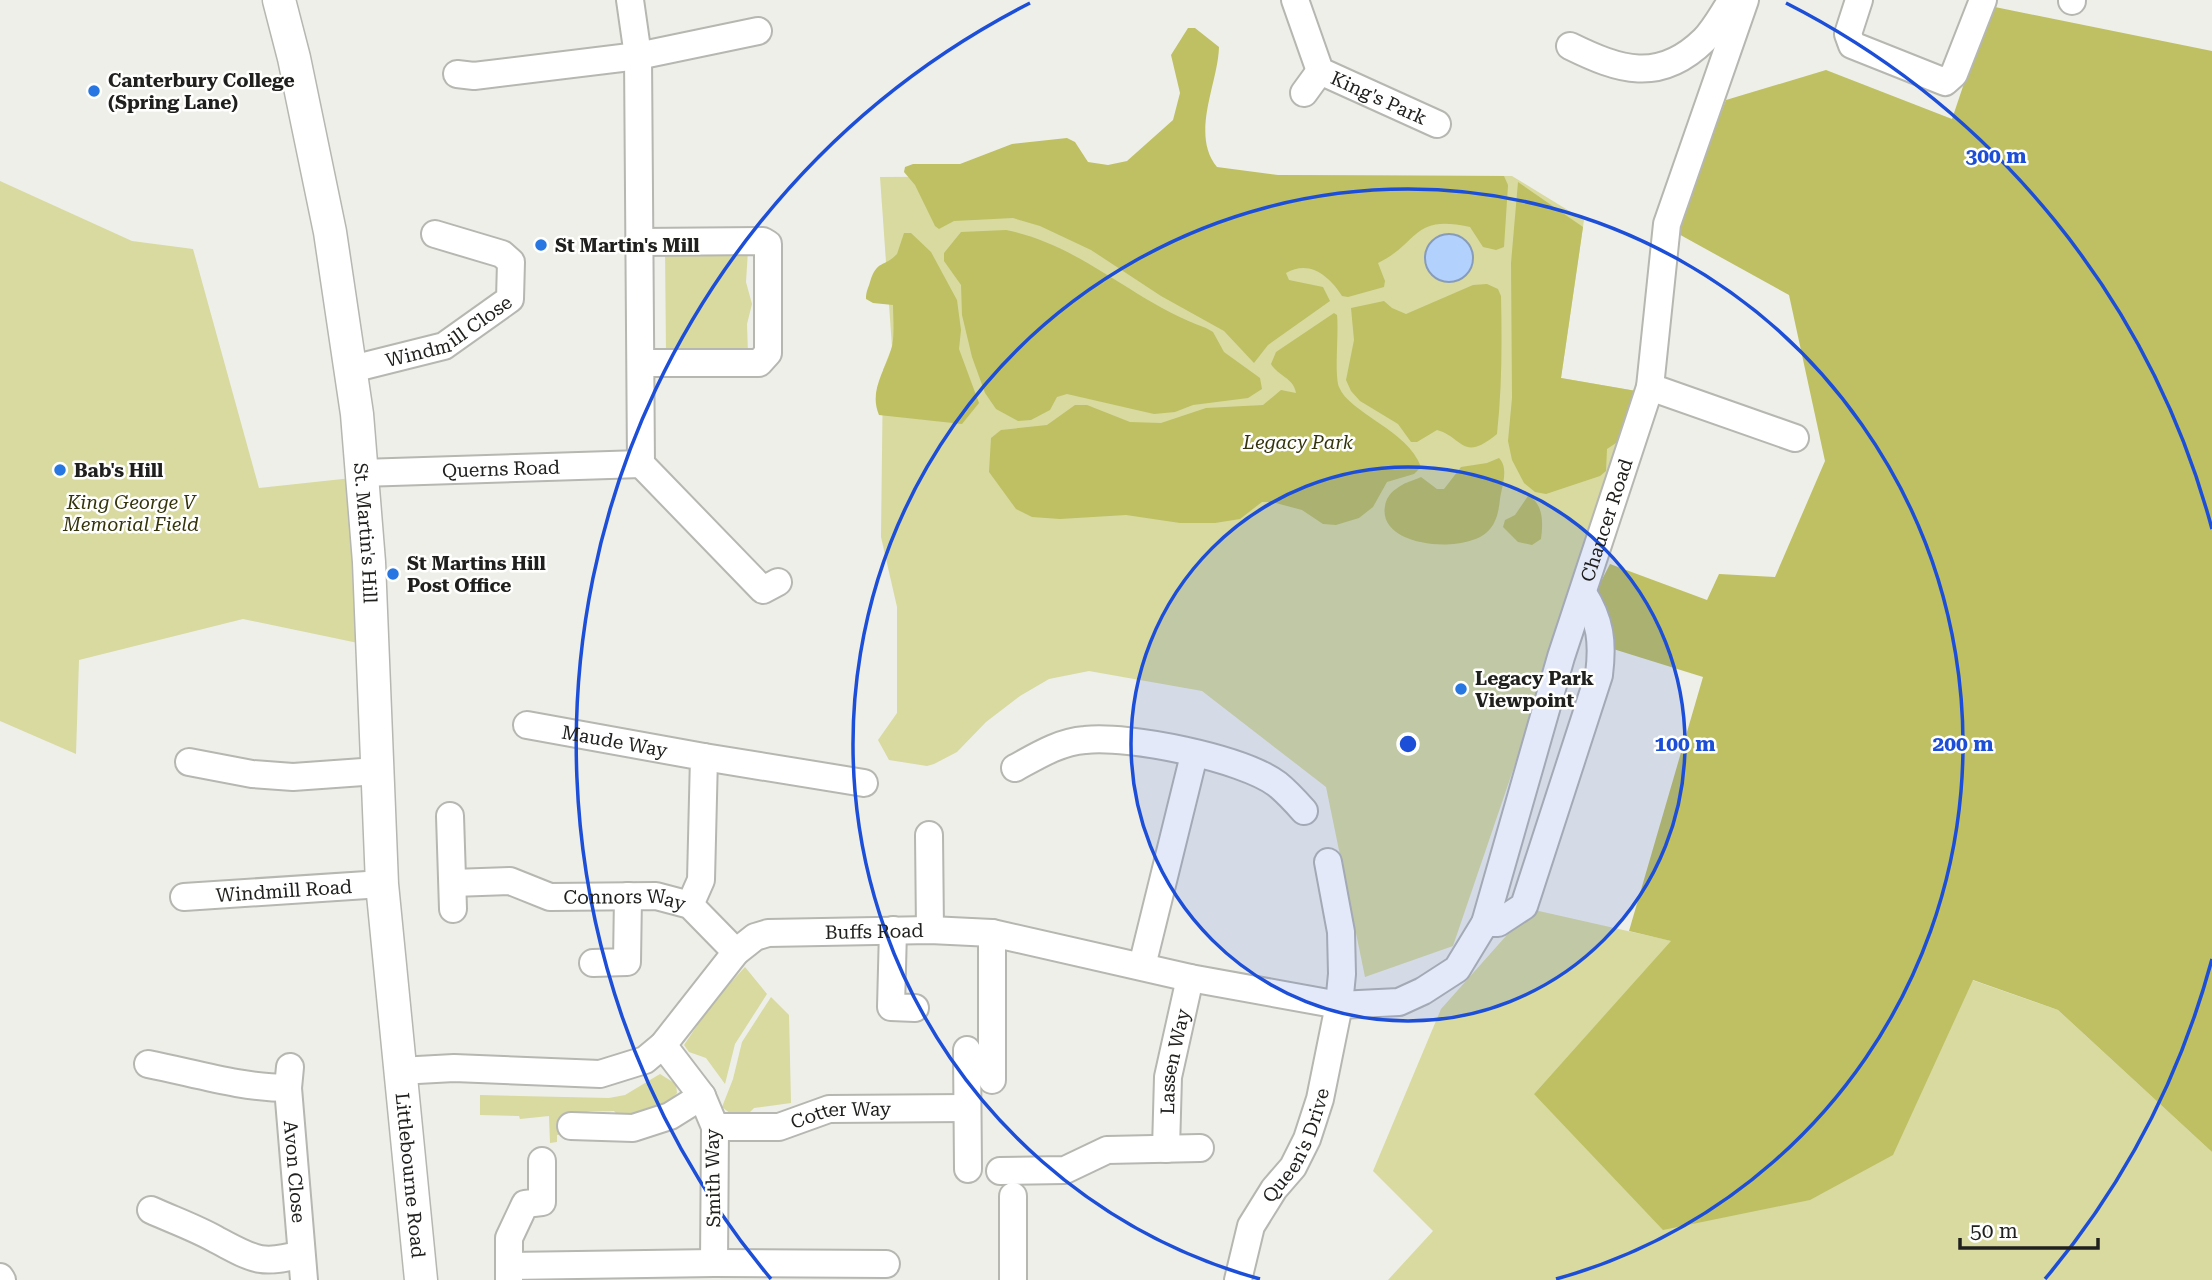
<svg xmlns="http://www.w3.org/2000/svg" width="2212" height="1280" font-family="'Roboto Serif',serif">
<style>
.green{fill:#d8daa0}
.forest{fill:#bec063}
.water{fill:#b3d1fd;stroke:#879cba;stroke-width:2}
.lines{fill:none;stroke-linecap:round;stroke-linejoin:round}
.minor-casing{stroke:#b6b7b1;stroke-width:30}
.major-casing{stroke:#b6b7b1;stroke-width:35}
.minor{stroke:#fff;stroke-width:26}
.major{stroke:#fff;stroke-width:32}
.ring{fill:none;stroke:#1d4ed8;stroke-width:3.5}
.poi-dot{fill:#2776e1;stroke:#fffffe;stroke-width:2.5}
.labels{text-anchor:middle;dominant-baseline:central;stroke-width:5;stroke-linejoin:round;paint-order:stroke}
.poi-label{font-size:19px;font-weight:bold;fill:#20201e;stroke:#fffffe;text-anchor:start}
.street-label{font-size:19px;fill:#20201e;stroke:#fffffe}
.park-label{font-size:19px;font-style:italic;fill:#34340c;stroke:#fffffe}
.centre{fill:#1d4ed8;stroke:#fffffe;stroke-width:3.5}
.ring-label{font-size:21px;text-anchor:middle;font-weight:bold;fill:#1d4ed8;stroke:#fffffe;stroke-width:5;stroke-linejoin:round;paint-order:stroke}
</style>
<rect width="100%" height="100%" fill="#eeefe9"/>
<path class="green" d="M1278,175L1512,176L1584,220L1561,378L1642,392L1453,946L1365,977L1326,787L1202,691L1089,671L1049,679L1020,696L986,722L957,752L934,764L927,766L889,760L878,740L897,713V607L881,537L883,370L892,347L880,177Z
M0,181L132,241L193,249L259,488L352,478L358,643L243,619L79,660L76,754L0,721Z
M665,247L748,250L746,282L752,304L747,324L748,354L666,353Z
M1530,909L1672,941L1534,1094L1972,980L2058,1010L2212,1152V1280H1388L1433,1231L1373,1171L1441,1009Z
M745,967L767,994L735,1044L725,1084L706,1058L689,1052L684,1045L713,1002Z
M771,997L789,1015L791,1103L754,1108L747,1115L731,1114L722,1107L733,1079L742,1042Z
M660,1074L676,1084L677,1093C665,1109 639,1113 621,1119L614,1111C586,1112 578,1107 565,1134L557,1135V1142L550,1143L549,1116L520,1119L519,1116L480,1115V1095L609,1098L625,1095Z"/>
<path class="forest" d="M1990,6L2212,51V1152L2058,1010L1973,980L1893,1155L1810,1200L1663,1230L1534,1094L1671,941L1629,931L1703,677L1610,648L1595,593L1610,564L1707,600L1719,574L1775,577L1825,461L1789,295L1675,232L1726,100L1826,70L1952,119Z
M1188,28H1195L1219,47C1218,84 1190,134 1217,167L1278,175L1504,176L1508,185L1504,247L1496,250L1483,247L1470,227C1411,214 1420,243 1378,263L1385,281L1384,287L1348,297L1342,296C1330,277 1310,259 1286,273L1289,280L1323,287L1330,301L1268,345L1254,363L1224,331L1161,296L1091,250L1040,226L1013,218L954,221L939,229L935,226L915,185L904,172L905,167L913,164H960L1012,144L1067,138L1075,142L1088,162L1108,165L1127,161L1173,120L1180,93L1171,55Z
M1518,182L1583,227L1561,378L1642,392L1625,437L1607,449L1606,471L1600,476L1546,494L1535,492L1524,483L1512,460L1508,441L1512,398L1511,263Z
M1006,230C1082,245 1135,303 1206,328L1213,332L1224,352L1260,378L1262,389L1248,398L1193,405L1175,412L1154,414L1067,394L1057,397L1050,410L1031,420L1018,421L996,409L985,393L972,357L962,315L961,285L944,261V253L961,232Z
M904,233H911L931,252L957,300L961,330L959,349L979,403L962,424L879,415C869,392 884,372 891,350C895,338 893,318 893,305L873,303L866,299C866,291 868,289 870,282C877,259 884,268 897,254Z
M1487,284L1498,289L1501,296C1502,343 1502,389 1497,434C1462,463 1463,437 1437,430L1417,442H1411L1398,424L1360,401L1351,391L1346,380L1354,340L1351,308L1384,301L1392,308L1406,314L1473,285Z
M1334,313L1337,315C1339,333 1334,374 1339,387C1349,413 1408,430 1421,467L1414,474L1387,482L1373,507L1359,518L1336,525L1323,524L1302,510L1272,502H1262L1240,519L1215,523H1180L1126,515L1060,519L1032,517L1016,509L989,472L991,438L1001,430L1047,425L1075,405H1087L1130,422L1161,423L1206,408L1263,405L1281,390L1296,393C1294,378 1278,376 1271,364L1276,352Z
M1499,458C1509,468 1502,486 1500,499C1499,509 1497,521 1490,529C1470,555 1377,549 1385,506C1386,499 1390,493 1396,489C1403,483 1412,481 1421,477L1437,489H1444L1461,467L1487,463Z
M1528,496C1544,503 1543,524 1541,539L1532,545L1518,542L1503,527L1505,520L1515,515Z"/>
<path class="water" d="M1425 258a24 24 0 1 1 48 0a24 24 0 1 1-48 0Z"/>
<g class="lines">
<g class="minor-casing">
<g id="minor">
<path d="M630,0L638,56L641,464L763,590L778,582"/>
<path id="s1" d="M1295,0L1320,71L1437,124"/>
<path d="M1859,0L1848,34L1852,45L1945,82L1954,74L1983,0"/>
<path d="M2072,1V0"/>
<path d="M1570,46C1619,70 1659,84 1704,40C1715,29 1723,13 1732,0"/>
<path d="M457,74L474,76L638,56L758,31"/>
<path d="M1304,93L1320,71"/>
<path d="M640,242L763,241L768,244V353L759,363H641"/>
<path id="s2" d="M352,369L444,346L510,299L511,262L502,254L435,234"/>
<path d="M1650,387L1795,438"/>
<path id="s3" d="M361,473L641,464"/>
<path id="s4" d="M527,725L704,757L701,880L690,905"/>
<path d="M704,757L864,783"/>
<path d="M189,762L252,774L293,777L377,771"/>
<path d="M1015,768C1037,756 1059,742 1085,740C1129,735 1242,758 1277,784C1287,792 1296,802 1304,811"/>
<path d="M450,816L453,909"/>
<path d="M929,835L930,930"/>
<path id="s5" d="M453,883L510,881L550,897L656,896L690,905L736,952"/>
<path id="s6" d="M184,897L382,884"/>
<path d="M1485,923H1498L1524,906L1599,675C1603,643 1601,621 1583,593"/>
<path d="M893,930L891,1007L915,1008"/>
<path d="M992,933V1080"/>
<path d="M593,963L627,962L628,896"/>
<path d="M1142,966L1194,755"/>
<path d="M663,1045L702,1096L715,1127L714,1263"/>
<path d="M967,1050L968,1169"/>
<path d="M148,1064C194,1073 241,1088 288,1088"/>
<path id="s7" d="M290,1067L288,1088L304,1280"/>
<path id="s8" d="M399,1071L454,1068L600,1074L645,1060L663,1045L736,952L755,937L768,933L930,930L992,933L1190,978L1339,1005L1399,1002L1423,991L1457,969L1485,923L1561,657L1650,387L1667,224L1745,0"/>
<path d="M571,1126L633,1128L670,1116L702,1096"/>
<path id="s9" d="M715,1127H779L829,1109L967,1108"/>
<path id="s10" d="M1166,1149L1168,1077L1190,978"/>
<path d="M1000,1171L1065,1170L1107,1150L1200,1148"/>
<path d="M1013,1196V1280"/>
<path d="M151,1210C173,1220 196,1228 217,1240C252,1258 260,1266 301,1254"/>
<path d="M509,1266L714,1263L886,1264"/>
<path d="M0,1277L2,1280"/>
<path d="M509,1280V1238L525,1204L542,1202V1161"/>
<path id="s11" d="M1238,1280L1251,1226L1274,1189L1293,1167L1307,1139L1320,1099L1339,1005L1342,974L1341,932L1328,862"/>
</g>
</g>
<g class="major-casing">
<g id="major">
<path id="s12" d="M279,0L294,58L330,232L357,414L369,562L382,884L421,1280"/>
</g>
</g>
<use href="#minor" class="minor"/>
<use href="#major" class="major"/>
</g>
<circle cx="1408" cy="744" r="277" fill="#1d4ed8" fill-opacity=".12"/>
<g class="ring">
<circle cx="1408" cy="744" r="277"/>
<path d="M1260 1279A555 555 0 1 1 1556 1279"/>
<path d="M2212 959A832 832 0 0 1 2045 1279M771 1279A832 832 0 0 1 1030 3M1786 3A832 832 0 0 1 2212 529"/>
</g>
<g class="poi-dot">
<circle cx="94" cy="91" r="7"/>
<circle cx="541" cy="245" r="7"/>
<circle cx="60" cy="470" r="7"/>
<circle cx="393" cy="574" r="7"/>
<circle cx="1461" cy="689" r="7"/>
</g>
<g class="labels">
<g class="poi-label">
<text x="108" y="80">Canterbury College<tspan x="108" dy="22">(Spring Lane)</tspan></text>
<text x="555" y="245">St Martin's Mill</text>
<text x="74" y="470">Bab's Hill</text>
<text x="407" y="563">St Martins Hill<tspan x="407" dy="22">Post Office</tspan></text>
<text x="1475" y="678">Legacy Park<tspan x="1475" dy="22">Viewpoint</tspan></text>
</g>
<g class="street-label">
<text stroke="none"><textPath href="#s1" startOffset="140">King's Park</textPath></text>
<text stroke="none"><textPath href="#s2" startOffset="105">Windmill Close</textPath></text>
<text stroke="none"><textPath href="#s3" startOffset="140">Querns Road</textPath></text>
<text stroke="none"><textPath href="#s8" startOffset="1608">Chaucer Road</textPath></text>
<text stroke="none"><textPath href="#s12" startOffset="541">St. Martin's Hill</textPath></text>
<text stroke="none"><textPath href="#s4" startOffset="89">Maude Way</textPath></text>
<text stroke="none"><textPath href="#s6" startOffset="100">Windmill Road</textPath></text>
<text stroke="none"><textPath href="#s5" startOffset="175">Connors Way</textPath></text>
<text stroke="none"><textPath href="#s8" startOffset="534">Buffs Road</textPath></text>
<text stroke="none"><textPath href="#s10" startOffset="88">Lassen Way</textPath></text>
<text stroke="none"><textPath href="#s9" startOffset="128">Cotter Way</textPath></text>
<text stroke="none"><textPath href="#s11" startOffset="149">Queen's Drive</textPath></text>
<text stroke="none"><textPath href="#s7" startOffset="105">Avon Close</textPath></text>
<text stroke="none"><textPath href="#s12" startOffset="1185">Littlebourne Road</textPath></text>
<text transform="translate(713 1178) rotate(-91)">Smith Way</text>
</g>
<g class="park-label">
<text x="1298" y="442">Legacy Park</text>
<text x="131" y="502">King George V<tspan x="131" dy="22">Memorial Field</tspan></text>
</g>
</g>
<circle cx="1408" cy="744" r="10" class="centre"/>
<g class="ring-label">
<text x="1996" y="163">300 m</text>
<text x="1685" y="751">100 m</text>
<text x="1963" y="751">200 m</text>
</g>
<path d="M1960 1238v10h138v-10" fill="none" stroke="#20201e" stroke-width="3.5"/>
<text x="1970" y="1238" font-size="21" fill="#20201e" stroke="#fffffe" stroke-width="5" paint-order="stroke">50 m</text>
</svg>
